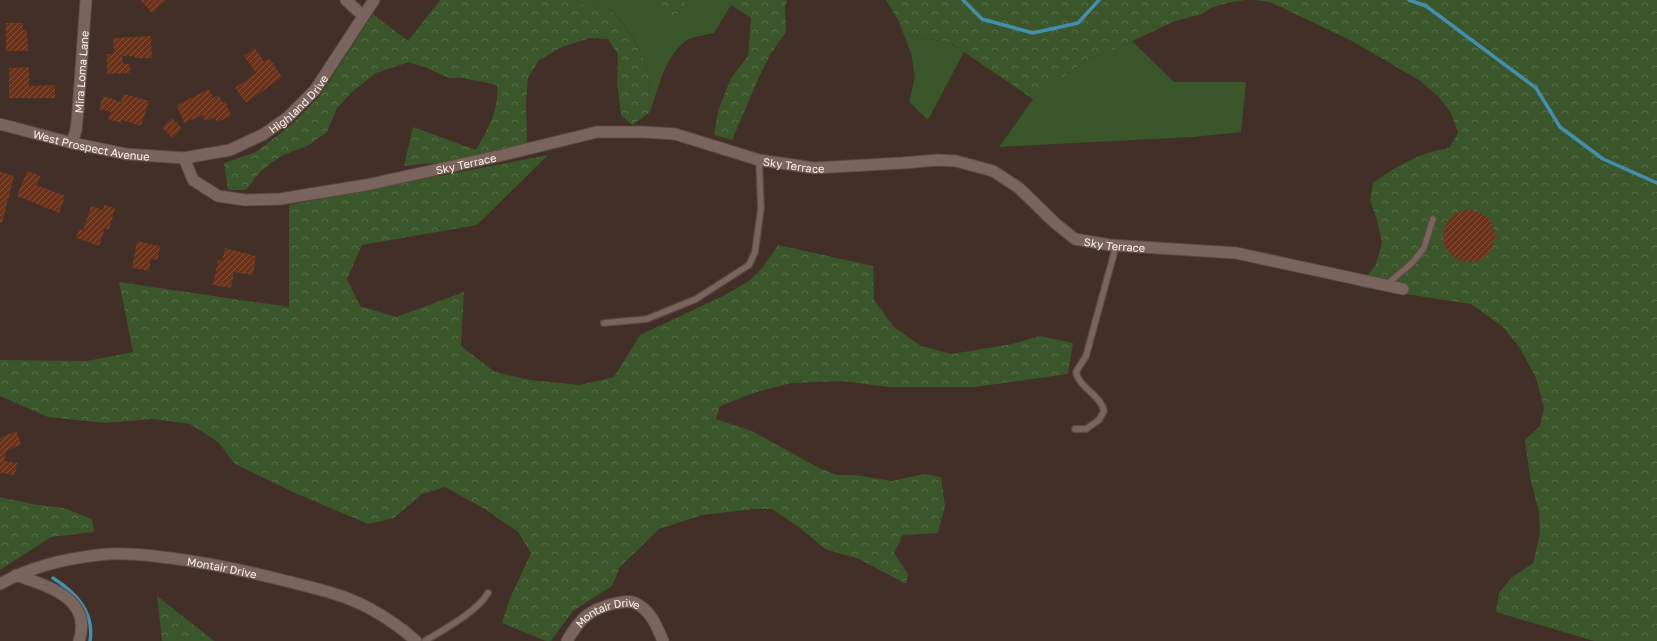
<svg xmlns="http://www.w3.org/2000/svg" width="1657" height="641" font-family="'Golos Text',sans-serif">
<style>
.green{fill:#3b562a}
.forest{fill:url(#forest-crowns)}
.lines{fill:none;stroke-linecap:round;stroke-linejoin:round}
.stream{stroke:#448eae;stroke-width:3.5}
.building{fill:url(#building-hatch)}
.lane-casing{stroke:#5b4b45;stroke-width:8}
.street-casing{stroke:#5b4b45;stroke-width:13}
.lane{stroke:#79655d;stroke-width:5.5}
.street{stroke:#79655d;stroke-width:11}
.labels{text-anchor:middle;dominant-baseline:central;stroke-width:3;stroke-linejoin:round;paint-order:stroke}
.street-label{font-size:11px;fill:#fef1ed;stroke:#412f28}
</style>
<defs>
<pattern id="forest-crowns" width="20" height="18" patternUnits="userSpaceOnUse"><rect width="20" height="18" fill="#3b562a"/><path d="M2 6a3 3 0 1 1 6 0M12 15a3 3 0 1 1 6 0" fill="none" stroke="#586f49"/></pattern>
<pattern id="building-hatch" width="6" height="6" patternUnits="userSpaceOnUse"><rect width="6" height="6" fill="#6c331c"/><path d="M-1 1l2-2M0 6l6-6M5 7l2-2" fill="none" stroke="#82513d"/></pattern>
</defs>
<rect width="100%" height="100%" fill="#412f28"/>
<path class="green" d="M575,0H661V5L685,6L686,0H724L731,5L714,33C706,35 696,36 689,39C665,53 659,88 650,112C649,99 651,82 647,69C642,51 623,17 607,8C597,3 587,10 575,0Z
M898,20L911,35L951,44L964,52L928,120L909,102L915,77L911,53Z
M1132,41L1174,82H1246L1241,132L1193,137L999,147L1033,99L1090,58L1113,50Z"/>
<path class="forest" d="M440,0H575C588,10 597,3 607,8C623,18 642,51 647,69C651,82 649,99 650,112L632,125L621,115L617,81L618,54L608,39L590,38L562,47L539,60L528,78L526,105L527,145L453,161L404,166L413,127L476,150C488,128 499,111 497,85L463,78H449L427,68L409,62L376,73L352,92L337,108L327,132L309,145L281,156L261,171L246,190H228L224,163L256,152L291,125L319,97L373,14L408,41Z
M661,0H686L685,6L671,20L661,5Z
M724,0H787L785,7L786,32L771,53L759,77L732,140L714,135L718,111L731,78L748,56L751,18Z
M886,0H1245L1227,3L1211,8L1202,14L1175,21L1113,50L1090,58L1033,99L952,44L911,35L898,20Z
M1255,0H1657V641H1594L1496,612L1499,593L1511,578L1533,563L1540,534L1539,512L1530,478L1525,440L1540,426L1544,408L1536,378L1520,348L1502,326L1471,304L1359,287L1376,264L1382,243L1377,220L1370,200L1373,183C1398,165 1419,153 1449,148L1458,133L1451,113L1438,96L1419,80L1350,40L1270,2Z
M548,155L477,225L362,245L347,279L360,306L396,317L464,292L461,346L495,372L530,380L579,385L614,377L640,335L725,295L749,281L763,267L778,245L873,266L874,300L894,327L921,346L952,354L1012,344L1040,336L1073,343L1068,374L975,387H889L842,381L791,383L754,393L720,406L716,419L752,431L819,468L837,475H855L892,481L924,474L941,477L945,506L938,533L903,535L894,553L908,574L906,584L859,559L825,549L800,528L772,509H755L702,515L659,529L620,567L612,586L573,611L551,641H546L502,623L510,598L531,553L518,532L485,509L445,487L422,494L394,518L368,524L295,493L235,464L218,442L190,424L152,419L105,423L48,417L0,396V360L87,361L133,352L119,282L289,307V205Z
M0,497L32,504L64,508L92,519L94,532L51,537L0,570Z
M157,596L214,641H162Z"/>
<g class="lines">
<path class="stream" d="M963,0L982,19L1033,33L1078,23L1099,0
M1409,0L1426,6L1536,88L1560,127L1603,159L1657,183
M53,578C75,592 95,612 90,641"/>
</g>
<path class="building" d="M140,0H166L152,13Z
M6,23H23V30H27L28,51H6Z
M151,36L152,58H135V56H122L123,64H130V73L107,74V54H114L113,38Z
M255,48L264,62L269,58L282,77L246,103L235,88L256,73L244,56Z
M29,67V86L55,85V98H9V68Z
M209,89L213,98L219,95L223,103L225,101L231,116L217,122L215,117L205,121L203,115L184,123L177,105Z
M124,94L149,101L141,126L122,120L121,123L108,119L111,112L99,109L103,96L121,102Z
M171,118L182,128L173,138L162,128Z
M27,171L41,176L37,185L65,196L59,213L17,196Z
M0,172L14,176L2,223H0Z
M104,205L115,208L109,230L105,228L99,246L76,238L79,229L83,230L91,206L103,210Z
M1443 236a26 26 0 1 1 52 0a26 26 0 1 1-52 0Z
M137,241L160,246L158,260L151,259L149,271L132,268Z
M225,248L256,256L253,275L234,272L231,288L213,285L218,260L222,261Z
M16,431L21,444L6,451L4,461L17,463L15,475L0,473V438Z"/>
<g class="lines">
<g class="lane-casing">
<path id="lane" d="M1386,285L1412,263L1424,248L1433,219
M604,323L647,319L696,299L749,265L755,252L761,208L759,160
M1075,429H1086L1099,420L1104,411C1101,395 1079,388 1076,372L1086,356L1116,246
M425,641C443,630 478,611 488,593"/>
</g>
<g class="street-casing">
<g id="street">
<path d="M346,0L363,16"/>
<path id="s1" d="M0,124L72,143L126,154L184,158L230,150L264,134L288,117L315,90L374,0"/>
<path id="s2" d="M72,143L76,130L78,111L86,0"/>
<path id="s3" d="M184,158L193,180L218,196L245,200L280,199L366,185L503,155L597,132H643L675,134L759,160L814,168L902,163L938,160L956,161L993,171L1019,188L1055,223L1075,239L1110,245L1236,253L1403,289"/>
<path d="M16,575C47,586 93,598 79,641"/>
<path id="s4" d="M0,584C30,567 63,559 98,555C121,552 146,555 170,558C209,563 247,571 286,581C314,588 343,594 369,608C385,617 402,628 416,641"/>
<path id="s5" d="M567,641C580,618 590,609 616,603C623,602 631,600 637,604C651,611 657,627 663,641"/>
</g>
</g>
<use href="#lane" class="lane"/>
<use href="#street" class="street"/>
</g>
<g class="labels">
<g class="street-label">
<text stroke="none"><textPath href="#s2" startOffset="72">Mira Loma Lane</textPath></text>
<text stroke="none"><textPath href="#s1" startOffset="318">Highland Drive</textPath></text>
<text stroke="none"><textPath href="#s1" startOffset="94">West Prospect Avenue</textPath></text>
<text stroke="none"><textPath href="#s3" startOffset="305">Sky Terrace</textPath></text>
<text stroke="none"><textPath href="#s3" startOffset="641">Sky Terrace</textPath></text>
<text stroke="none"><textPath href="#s3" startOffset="989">Sky Terrace</textPath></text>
<text stroke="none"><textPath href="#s4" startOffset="228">Montair Drive</textPath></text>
<text stroke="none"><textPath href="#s5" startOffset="54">Montair Drive</textPath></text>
</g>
</g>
</svg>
